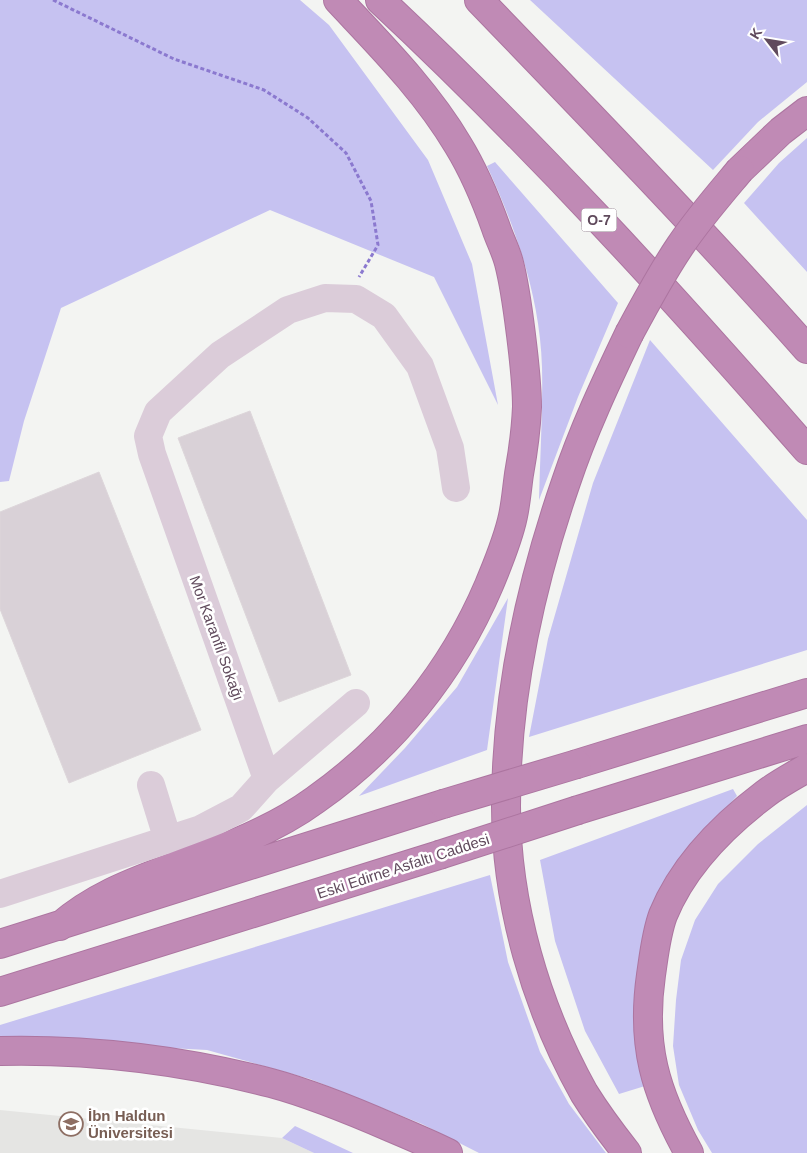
<svg xmlns="http://www.w3.org/2000/svg" width="807" height="1153" font-family="Helvetica,sans-serif">
<style>
.education{fill:#e5e5e3}
.green{fill:#c6c2f1}
.building{fill:#d9d1d7;stroke:#ddd6da}
.lines{fill:none;stroke-linecap:round;stroke-linejoin:round}
.highway-casing{stroke:#ac75a0;stroke-width:30}
.path{stroke:#8b79cf;stroke-width:3;stroke-dasharray:4 2.5;stroke-linecap:butt}
.minor{stroke:#dbccd9;stroke-width:28}
.highway{stroke:#c08ab5;stroke-width:28}
.highway-bridge-casing{stroke:#ac75a0;stroke-width:30;stroke-linecap:butt}
.highway-bridge{stroke:#c08ab5;stroke-width:28}
.labels{text-anchor:middle;dominant-baseline:central;stroke-width:5;stroke-linejoin:round;paint-order:stroke}
.shield{fill:#fff;stroke:#90808d;stroke-width:1}
.shield-label{font-size:14px;font-weight:bold;fill:#604a5c}
.street-label{font-size:15px;fill:#604a5c;stroke:#fff}
.education-label{font-size:15px;font-weight:bold;fill:#785e54;stroke:#fff;text-anchor:start}
</style>
<rect width="100%" height="100%" fill="#f3f4f2"/>
<path class="education" d="M0,1110L282,1138L314,1153H0Z"/>
<path class="green" d="M0,0H300L329,25L428,160L472,264L498,405L434,277L270,210L61,308L24,421L9,481L0,482Z
M530,0H807V82L758,122L713,170Z
M807,138V272L744,203L779,163Z
M495,162L618,303L578,397L539,500C540,456 543,411 542,367C540,297 516,229 487,166Z
M650,340L807,520V650L529,737L548,639L593,483Z
M508,598L487,750L359,796L405,748L457,687Z
M733,789L737,796L688,850L654,911L645,1086L619,1094L585,1031L555,941L540,860Z
M807,805V1153H712L698,1130L679,1085L673,1046L676,1000L681,960L695,920L718,884L758,844Z
M490,875L508,962L540,1052L569,1104L606,1153H479L422,1124L310,1079L207,1050L0,1039V1025Z
M295,1126L353,1153H314L282,1138Z"/>
<path class="building" d="M250,411L351,675L279,702L178,438Z
M99,472L201,730L69,783L0,609V512Z"/>
<g class="lines">
<g class="highway-casing">
<path id="highway" d="M380,0C531,141 671,294 807,450
M479,0C590,115 701,230 807,349
M740,170L781,131L807,111
M577,764L807,693
M578,810L807,739
M60,926C96,895 134,882 178,865C225,848 274,830 315,800C392,746 452,672 489,585C498,563 508,540 513,516C516,502 517,488 519,474C523,452 526,430 527,407C527,383 524,359 521,335C518,311 515,286 509,263C506,251 500,240 496,228C486,200 474,171 458,145C426,91 381,46 338,0
M0,944L443,804
M0,992L439,855
M0,1051C92,1049 182,1060 271,1083C312,1094 353,1111 392,1128C411,1136 430,1144 448,1153
M627,1153C612,1134 597,1114 584,1093C536,1007 506,904 506,806C506,696 530,586 566,482C583,431 606,382 629,334
M689,1153C655,1092 641,1045 651,975C654,955 656,934 663,915C683,866 724,825 765,794C778,784 793,776 807,768"/>
</g>
<path class="path" d="M53,0L174,59L264,90L308,118L346,153L371,201L378,245L359,277"/>
<path class="minor" d="M267,779L356,703
M151,785L168,840
M0,894L201,829L241,808L267,779L152,454L148,436L158,412L220,355L288,310L325,298L356,299L384,316L420,366L450,448L456,488"/>
<use href="#highway" class="highway"/>
<g class="highway-bridge-casing">
<path id="highway-bridge" d="M629,334C645,304 661,274 680,246C698,219 719,195 740,170
M443,804L577,764
M439,855L578,810"/>
</g>
<use href="#highway-bridge" class="highway-bridge"/>
</g>
<defs>
<g id="university-ring" transform="scale(1.25)"><circle r="9.5" fill="#fff" stroke="#8d6e63" stroke-width="1.5"/><path d="M0-5L7-2L0 1L-7-2ZM-4 1L0 2.5L4 1V4Q0 6-4 4Z" fill="#8d6e63"/></g>
</defs>
<g fill-rule="evenodd">
<use href="#university-ring" x="71" y="1124"/>
</g>
<g class="labels">
<rect class="shield" x="581.5" y="208.5" width="35" height="23" rx="4"/>
<g class="shield-label">
<text x="599" y="220">O-7</text>
</g>
<g class="street-label">
<text transform="translate(217 638) rotate(70)">Mor Karanfil Sokağı</text>
<text transform="translate(403 866) rotate(-18)">Eski Edirne Asfaltı Caddesi</text>
</g>
<g class="education-label">
<text x="88" y="1115">İbn Haldun<tspan x="88" dy="17">Üniversitesi</tspan></text>
</g>
</g>
<g transform="translate(767 40) rotate(301)" stroke="#ffffff" stroke-width="4" paint-order="stroke">
<path d="M0-4L9 19L0 12L-9 19Z" fill="#604a5c"/>
<text y="-8" font-size="14" font-weight="bold" text-anchor="middle" fill="#604a5c">K</text>
</g>
</svg>
